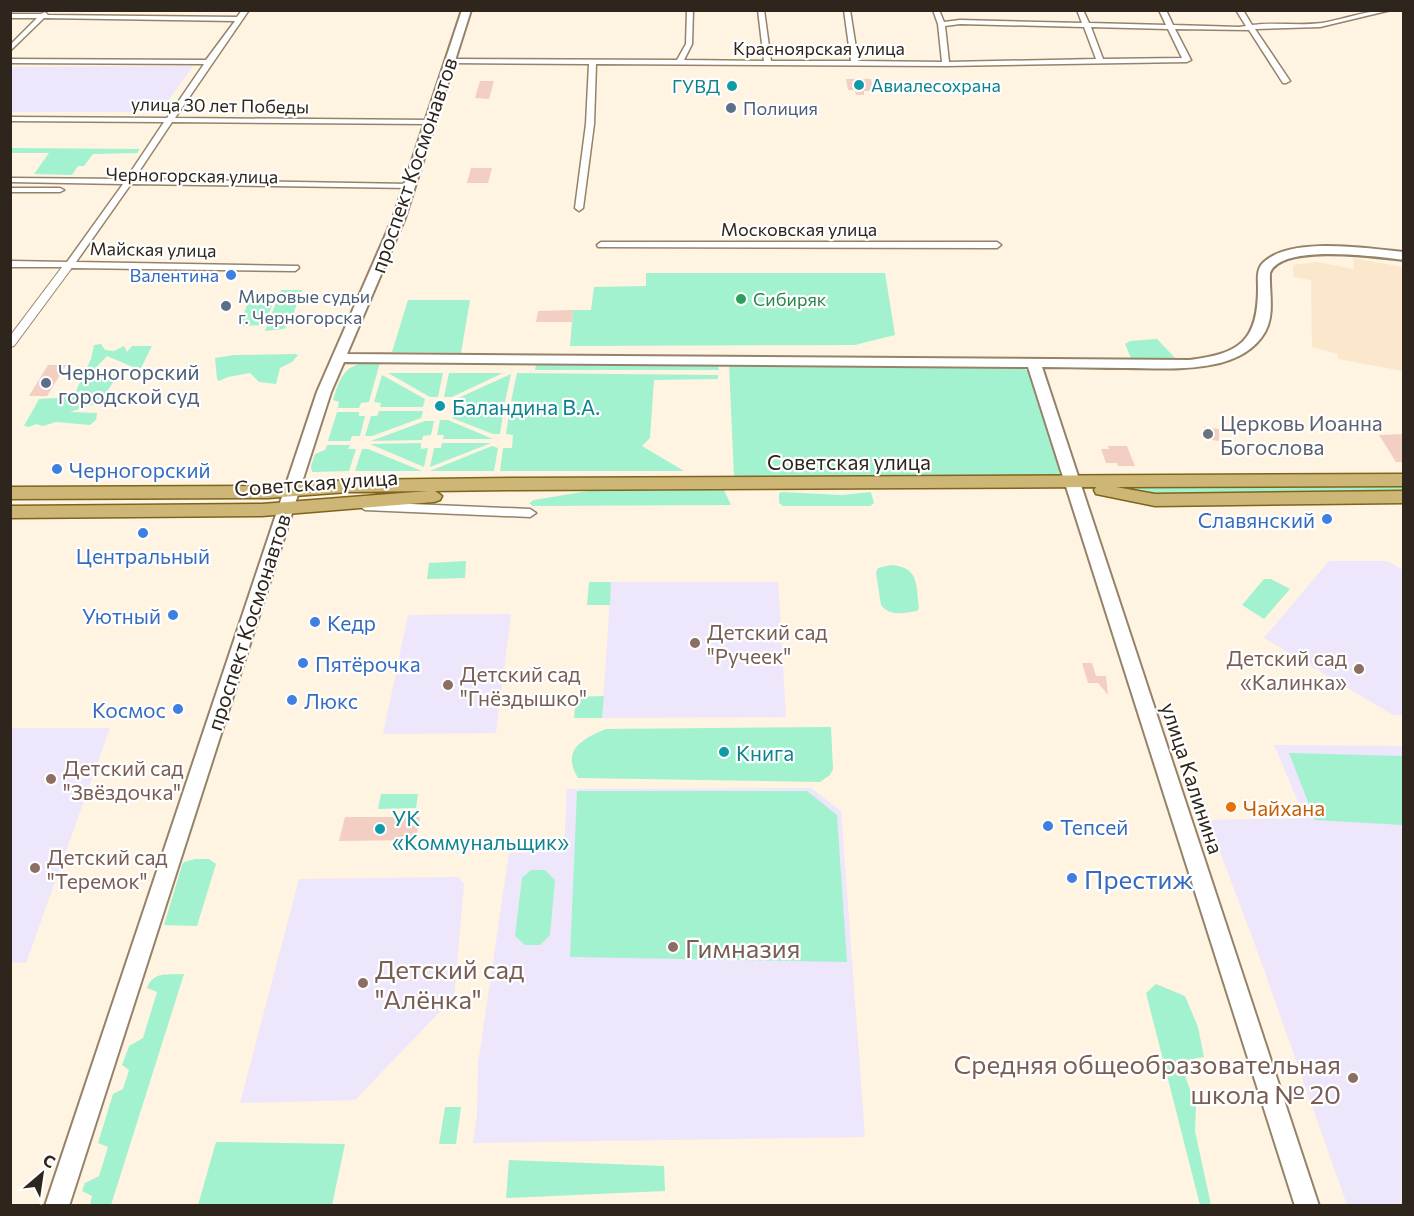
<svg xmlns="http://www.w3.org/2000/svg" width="1414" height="1216" font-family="Commissioner,sans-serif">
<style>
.built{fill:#fbe7cb}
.education{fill:#eee6fb}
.green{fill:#a3f2cf}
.building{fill:#f2cec3}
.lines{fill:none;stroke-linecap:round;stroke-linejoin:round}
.minor-casing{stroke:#958369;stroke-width:3}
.tertiary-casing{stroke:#958369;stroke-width:2}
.secondary-casing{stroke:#958369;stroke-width:4}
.primary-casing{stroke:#7f641b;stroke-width:3}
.minor{fill:#fff;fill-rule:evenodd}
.tertiary{fill:#fff;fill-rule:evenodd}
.secondary{fill:#fff;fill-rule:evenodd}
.primary{fill:#cdb676;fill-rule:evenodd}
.culture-dot{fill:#0f9aa8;stroke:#fff;stroke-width:2}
.service-dot{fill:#5c6f8a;stroke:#fff;stroke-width:2}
.shop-dot{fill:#3f7fe0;stroke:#fff;stroke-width:2}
.leisure-dot{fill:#2e9e5b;stroke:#fff;stroke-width:2}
.worship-dot{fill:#6b7280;stroke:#fff;stroke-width:2}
.education-dot{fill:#8d6e63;stroke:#fff;stroke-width:2}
.food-dot{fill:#e8710a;stroke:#fff;stroke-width:2}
.labels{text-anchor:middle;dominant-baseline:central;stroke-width:4.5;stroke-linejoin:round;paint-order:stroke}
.far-street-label{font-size:18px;fill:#2e261c;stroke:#fff}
.far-culture-label{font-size:18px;fill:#0d838f;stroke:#fff;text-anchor:start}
.far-service-label{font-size:18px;fill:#4e5e75;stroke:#fff;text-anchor:start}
.far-shop-label{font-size:18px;fill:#366cbe;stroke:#fff;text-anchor:end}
.far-leisure-label{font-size:18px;fill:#27864d;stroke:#fff;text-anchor:start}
.street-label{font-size:21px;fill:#2e261c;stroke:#fff}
.service-label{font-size:21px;fill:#4e5e75;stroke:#fff;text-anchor:start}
.culture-label{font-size:21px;fill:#0d838f;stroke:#fff;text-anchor:start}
.worship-label{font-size:21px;fill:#5b616d;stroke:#fff;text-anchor:start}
.shop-label{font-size:21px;fill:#366cbe;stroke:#fff;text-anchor:start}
.education-label{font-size:21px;fill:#785e54;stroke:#fff;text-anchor:start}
.food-label{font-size:21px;fill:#c56008;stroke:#fff;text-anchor:start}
.near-shop-label{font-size:26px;fill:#366cbe;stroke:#fff;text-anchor:start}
.near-education-label{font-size:26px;fill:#785e54;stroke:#fff;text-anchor:start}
</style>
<rect width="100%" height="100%" fill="#fff3e1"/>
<path class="built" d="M1353,258L1403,267V371L1338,359L1337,354L1312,347L1311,280L1293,277V265L1316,262L1354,269Z"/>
<path class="education" d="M193,66L160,112H11L10,67Z
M1329,561H1387L1403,570V715H1393L1264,638Z
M611,582H778L786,717L602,718Z
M511,614L496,733L383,734L408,615Z
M11,728H110L26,963L11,962Z
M1274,745L1403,746V1205H1347L1257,950L1208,820L1305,818Z
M811,788L841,811L865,1137L473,1143L477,1115L478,1064L509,853L564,851L567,789Z
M458,877L464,884L454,997L355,1100L240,1103L299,879Z"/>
<path class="green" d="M11,148L140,149L137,153L93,154L84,166H78L72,175L34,174L49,153H11Z
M646,273H885L895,335L855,345L570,346L573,310H591L594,287L646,286Z
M281,290H302L290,323L284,329L265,331Z
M252,292H274L277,294L264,325L239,326Z
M408,300H470L461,353L392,352Z
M1157,339L1176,359L1173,361H1136L1131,358L1125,344L1130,341Z
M101,344L105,350L114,351L124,346L127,352L132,346H152L140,370L107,356L93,371L118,376L98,403L70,412L97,413L96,420L90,425L56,422L43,426L36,424L29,427L24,426L39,399L73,397L91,359L94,345Z
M234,355L295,354L298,355L292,362L280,368L276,384L259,382L250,373L228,377L219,381L217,379L215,358Z
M380,362L369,402L361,403L359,408H338L339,402L333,400C342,371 347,362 380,362Z
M536,365L718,366L719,370H535Z
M729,365L1017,367L1027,370L1033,376L1061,465L1060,473L1054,476L734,477Z
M388,373H443L438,397H430Z
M449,373H503L452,397H444Z
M517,373L718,375V379L654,380L650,438L642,446L684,471H500L503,448H512L513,435L506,434L509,414H517L518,402L511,401Z
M511,374L505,402H498L497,406L455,407L456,399Z
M382,375L425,399L423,407H380L381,403L374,402Z
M454,410H497L496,414H503L500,434H493L452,418Z
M379,411H423L421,418L372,436H365L371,416H377Z
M337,412H359V416H365L360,436H352L350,441H328Z
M440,420H448L493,439H443L444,435H437Z
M425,421H434L431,435L423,436L422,440L371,441Z
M421,443V449L428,448L424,467L370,444Z
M442,443H491L430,467L434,448H441Z
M327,445H350L348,449H356L349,471L312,472L311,466L315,454L325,450Z
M492,446L498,448L494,471H430Z
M362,449H368L422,471H355Z
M1403,484L1404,493L1163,495L1102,486Z
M724,490L731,505L533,506L529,503L534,500L588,491Z
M781,492L842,495L871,492L874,503L870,506H783L779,503V494Z
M466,561L465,578L427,579L429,563Z
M891,565C919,567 916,584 919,608L917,611C904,613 890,617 881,605L876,573L878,568Z
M1264,579H1271L1290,589L1264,619L1242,605Z
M589,582H611L610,605H587Z
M604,696L602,718H574L576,697Z
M831,727L833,769L830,775L820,782L578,778C561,750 582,739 606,729Z
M1289,753L1403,756V825L1315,820Z
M577,791H807L837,815L847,962L570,957Z
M381,794H418L416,808L378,809Z
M195,859H209L216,864L197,926L164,925L182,865L184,862Z
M531,870H545L555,880L550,935L540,945H525L515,936L522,878Z
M184,974L111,1205H90L92,1196L82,1191L85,1183L99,1176L108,1147L98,1143L113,1094L123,1089L129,1070L122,1065L129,1046L143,1038L157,992L147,988C153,971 168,975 184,974Z
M1156,984L1185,996L1198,1027L1204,1057L1180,1061L1196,1107L1195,1131L1211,1205H1200L1146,993Z
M445,1107H461L456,1144H439Z
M216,1142L345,1144L332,1205H198Z
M509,1160L664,1166L665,1191L506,1198Z"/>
<path class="building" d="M846,79H871L873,91H864V95H856L855,90H848Z
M480,81H494L489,99L475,98Z
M471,168H492L488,183H467Z
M573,310L572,322H536L538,311Z
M48,365H66L47,396H29Z
M1204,427L1219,429V441L1204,439Z
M1404,434V462H1396L1379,435Z
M1108,446H1127L1135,466H1118L1117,463H1106L1101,449H1109Z
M1082,663H1092L1096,676H1106L1108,695L1098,683H1088Z
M345,817H420L416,840L339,841Z"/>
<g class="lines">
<g class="minor-casing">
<path id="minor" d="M242,10H249L175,118L430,120L434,122L430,124L172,122L134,179L409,184L413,186L412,188L131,184L76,262L298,266L299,268L295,271L72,268L66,272L63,271V267H10V261L67,262L123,184L10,182V178L126,179L164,122L10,121V117L167,118L204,64L10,63V59L206,60L235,21L44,18L10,51V45L37,18H10V14H41L45,12L48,15L237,17Z
M687,10H693L692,44L684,60L764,61L758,10H764L771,61H851L844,10H850L858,61L942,62L938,24L933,10H939L944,22L960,20L1082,23L1077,10H1083L1089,23L1166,25L1159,10H1166L1173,25L1239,27L1246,26L1236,10H1243L1252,25C1275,22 1299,26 1322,23C1345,19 1367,10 1391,10L1320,27L1255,29L1290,81L1286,83H1283L1249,30L1175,29L1191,60L1187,62L946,66L596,64L594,124L583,208L579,211L575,208L586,124L589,64L451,63L447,61L451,59L677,60L686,44ZM960,24L1084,27L1096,59L949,62L945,26ZM1091,27L1168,29L1182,58L1103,59Z
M10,188H60L64,190L60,192H10Z
M601,242H997L1001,245L997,248L598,247L597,245Z
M365,502L530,509L536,513L530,517L365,510L359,506Z"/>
</g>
<g class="tertiary-casing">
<path id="tertiary" d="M66,266L71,269L14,346L10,347V336L62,267Z"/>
</g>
<g class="secondary-casing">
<path id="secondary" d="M462,10H471L405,218L347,354L1189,360C1240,354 1258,341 1258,288C1258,279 1256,269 1264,262C1292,236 1368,249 1404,252V260C1378,257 1281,243 1270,273C1269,292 1275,314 1265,332C1240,376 1167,368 1125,368C1097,368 1069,367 1042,367L1319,1206H1295L1028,367L344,362L331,392L69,1206H45L317,392L393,218Z"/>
</g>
<g class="primary-casing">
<path id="primary" d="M1404,474V486L1116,487L1155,494L1404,491V503L1155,506L1096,494L1094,490L1096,487L518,490L435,491L442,496L440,500L434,502L262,516L10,518V506L262,504L428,491L348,492L268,498L10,499V487L268,486L348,480L518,478Z"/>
</g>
<use href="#minor" class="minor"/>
<use href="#tertiary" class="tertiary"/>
<use href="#secondary" class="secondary"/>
<use href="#primary" class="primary"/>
</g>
<g class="culture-dot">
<circle cx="859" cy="85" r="6"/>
<circle cx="732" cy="86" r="6"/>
<circle cx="440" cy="406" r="6"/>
<circle cx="724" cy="752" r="6"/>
<circle cx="380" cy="829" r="6"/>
</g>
<g class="service-dot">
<circle cx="731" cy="108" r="6"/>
<circle cx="226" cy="306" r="6"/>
<circle cx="46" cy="383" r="6"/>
</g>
<g class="shop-dot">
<circle cx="231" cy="275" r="6"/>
<circle cx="57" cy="469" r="6"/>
<circle cx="1327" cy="519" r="6"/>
<circle cx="143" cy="533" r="6"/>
<circle cx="173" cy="615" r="6"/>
<circle cx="315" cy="622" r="6"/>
<circle cx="303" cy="663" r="6"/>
<circle cx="292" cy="700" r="6"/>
<circle cx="178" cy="709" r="6"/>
<circle cx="1048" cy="826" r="6"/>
<circle cx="1072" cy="878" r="6"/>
</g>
<circle class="leisure-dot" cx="741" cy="299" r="6"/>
<circle class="worship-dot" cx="1208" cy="434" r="6"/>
<g class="education-dot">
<circle cx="695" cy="643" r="6"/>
<circle cx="1359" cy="669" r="6"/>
<circle cx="448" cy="685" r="6"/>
<circle cx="51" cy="779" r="6"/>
<circle cx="35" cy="868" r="6"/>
<circle cx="673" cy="947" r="6"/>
<circle cx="363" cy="983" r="6"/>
<circle cx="1353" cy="1078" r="6"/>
</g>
<circle class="food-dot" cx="1231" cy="807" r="6"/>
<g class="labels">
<g class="far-street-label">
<text x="819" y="48">Красноярская улица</text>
<text transform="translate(220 105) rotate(1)">улица 30 лет Победы</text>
<text transform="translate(192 175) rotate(1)">Черногорская улица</text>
<text x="799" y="229">Московская улица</text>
<text transform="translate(153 249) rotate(1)">Майская улица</text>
</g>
<g class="far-culture-label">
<text x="871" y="85">Авиалесохрана</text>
<text x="720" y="86" text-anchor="end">ГУВД</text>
</g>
<g class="far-service-label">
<text x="743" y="108">Полиция</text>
<text x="238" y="296">Мировые судьи<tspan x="238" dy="21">г. Черногорска</tspan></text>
</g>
<g class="far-shop-label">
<text x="219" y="275">Валентина</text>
</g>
<g class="far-leisure-label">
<text x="753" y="299">Сибиряк</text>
</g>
<g class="street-label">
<text transform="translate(413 165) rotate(-71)">проспект Космонавтов</text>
<text x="849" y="461">Советская улица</text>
<text transform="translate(316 482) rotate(-4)">Советская улица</text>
<text transform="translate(248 622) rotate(-72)">проспект Космонавтов</text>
<text transform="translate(1193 778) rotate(72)">улица Калинина</text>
</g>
<g class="service-label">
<text x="58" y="371">Черногорский<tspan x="58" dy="24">городской суд</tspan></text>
</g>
<g class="culture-label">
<text x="452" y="406">Баландина В.А.</text>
<text x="736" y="752">Книга</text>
<text x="392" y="817">УК<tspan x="392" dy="24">«Коммунальщик»</tspan></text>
</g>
<g class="worship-label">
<text x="1220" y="422">Церковь Иоанна<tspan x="1220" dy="24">Богослова</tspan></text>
</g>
<g class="shop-label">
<text x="69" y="469">Черногорский</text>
<text x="1315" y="519" text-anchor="end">Славянский</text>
<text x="143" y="555" text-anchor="middle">Центральный</text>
<text x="161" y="615" text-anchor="end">Уютный</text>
<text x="327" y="622">Кедр</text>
<text x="315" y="663">Пятёрочка</text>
<text x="304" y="700">Люкс</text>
<text x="166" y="709" text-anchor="end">Космос</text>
<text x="1060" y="826">Тепсей</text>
</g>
<g class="education-label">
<text x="707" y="631">Детский сад<tspan x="707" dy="24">"Ручеек"</tspan></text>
<text x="1347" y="657" text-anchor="end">Детский сад<tspan x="1347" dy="24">«Калинка»</tspan></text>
<text x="460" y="673">Детский сад<tspan x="460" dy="24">"Гнёздышко"</tspan></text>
<text x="63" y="767">Детский сад<tspan x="63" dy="24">"Звёздочка"</tspan></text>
<text x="47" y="856">Детский сад<tspan x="47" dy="24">"Теремок"</tspan></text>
</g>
<g class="food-label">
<text x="1243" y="807">Чайхана</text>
</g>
<g class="near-shop-label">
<text x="1084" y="878">Престиж</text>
</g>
<g class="near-education-label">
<text x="685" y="947">Гимназия</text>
<text x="375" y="968">Детский сад<tspan x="375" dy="30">"Алёнка"</tspan></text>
<text x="1341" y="1063" text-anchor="end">Средняя общеобразовательная<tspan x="1341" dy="30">школа № 20</tspan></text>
</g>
</g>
<rect width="1414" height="1216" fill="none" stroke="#2e261c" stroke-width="24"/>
<g transform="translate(42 1174) rotate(29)" stroke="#ffffff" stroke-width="4.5" paint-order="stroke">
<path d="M0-4.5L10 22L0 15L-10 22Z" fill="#2e261c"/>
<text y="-9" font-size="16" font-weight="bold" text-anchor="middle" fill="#2e261c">С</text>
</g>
</svg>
